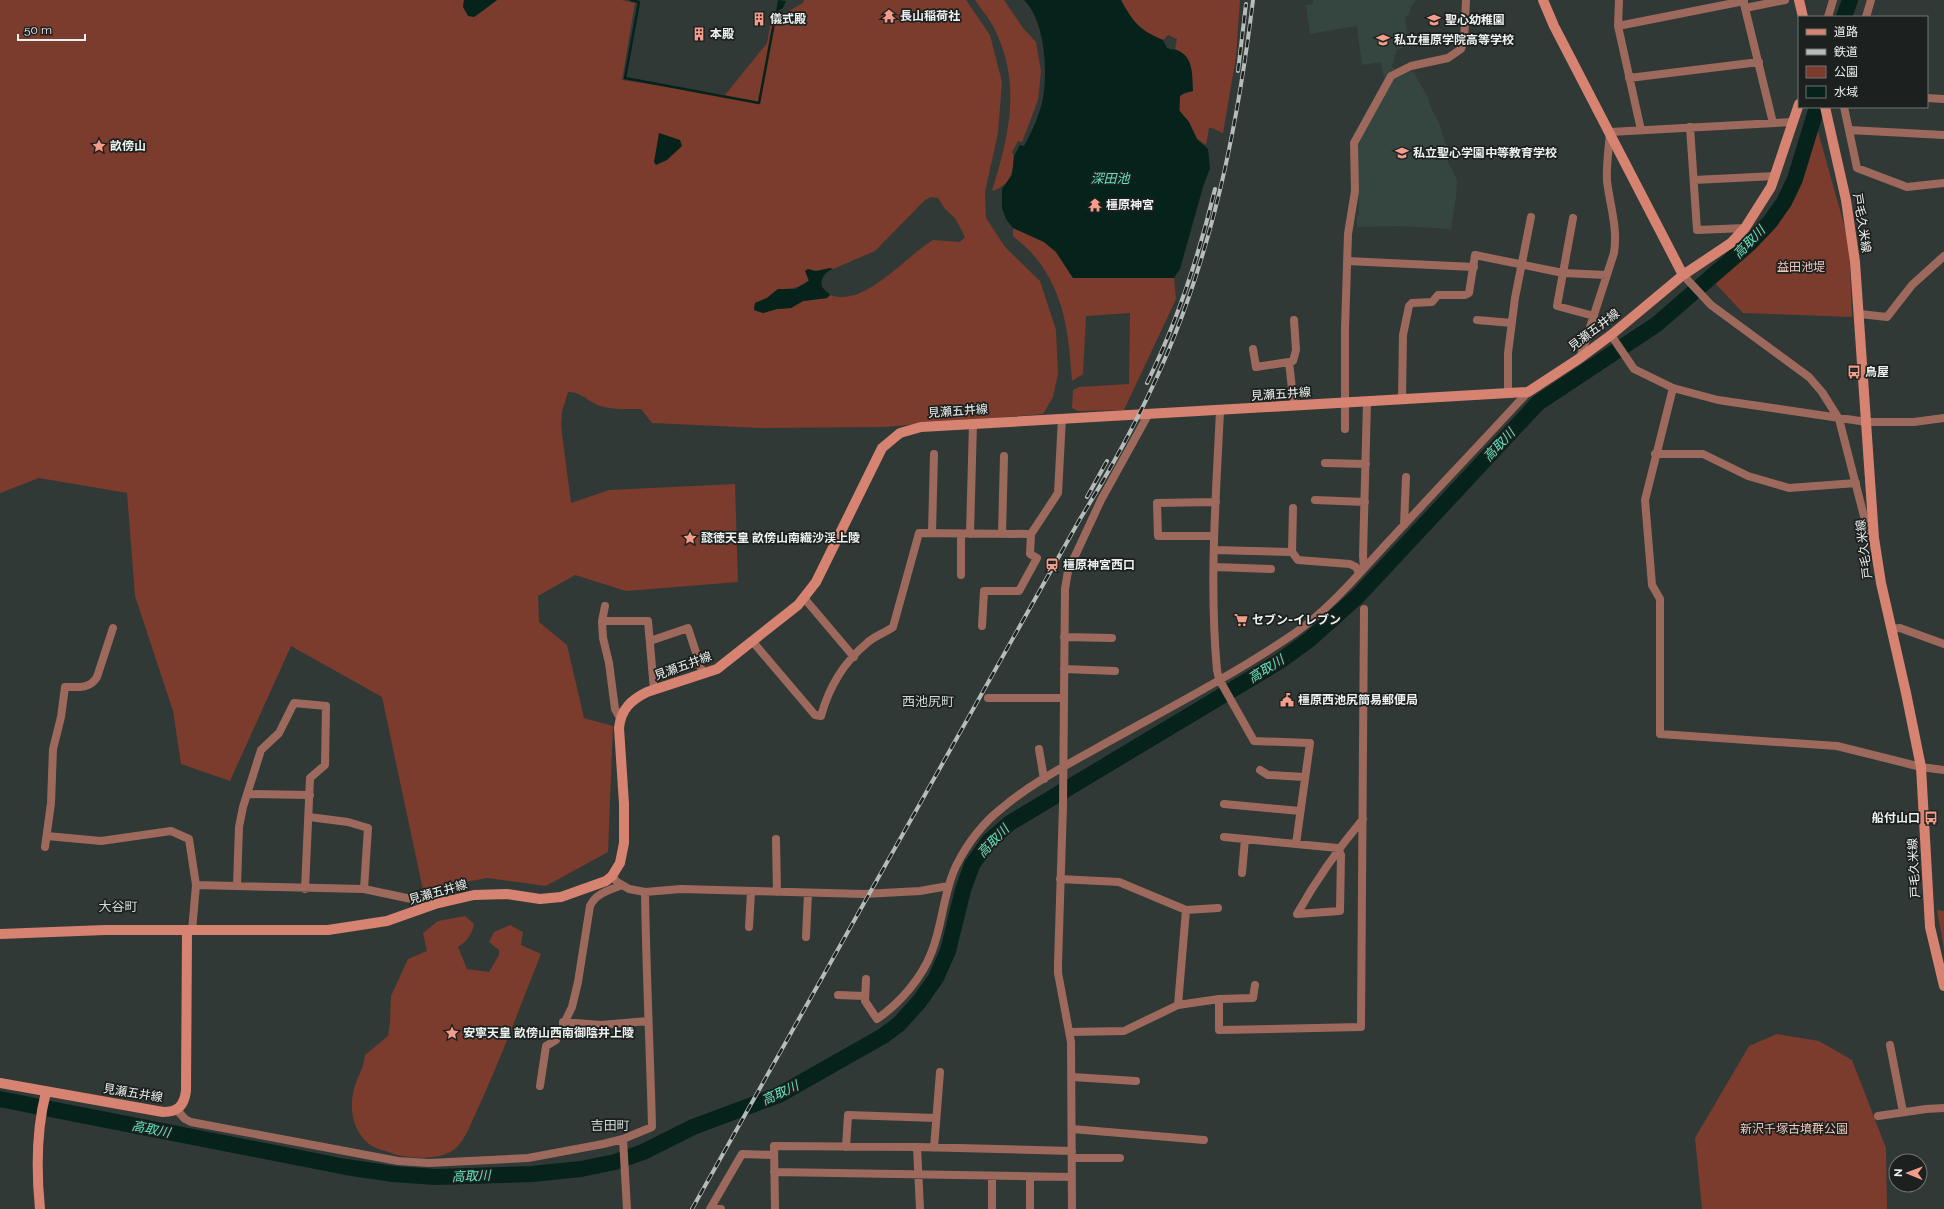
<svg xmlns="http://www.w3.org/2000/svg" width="1944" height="1209" font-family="Raleway,'Noto Sans JP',sans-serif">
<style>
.built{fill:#35453f}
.green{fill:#7b3b2d;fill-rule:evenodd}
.water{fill:#05231b}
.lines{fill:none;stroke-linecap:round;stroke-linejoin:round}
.stream{stroke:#05231b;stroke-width:2.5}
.river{stroke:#05231b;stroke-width:16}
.street{stroke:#9e695d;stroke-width:8}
.secondary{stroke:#d68371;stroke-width:10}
.rail-casing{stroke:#b6bcba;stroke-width:4}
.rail{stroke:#1c201e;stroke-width:2.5;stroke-dasharray:8;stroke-linecap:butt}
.labels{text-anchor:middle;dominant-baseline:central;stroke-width:3.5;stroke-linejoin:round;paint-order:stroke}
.poi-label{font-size:12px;font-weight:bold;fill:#edf2f0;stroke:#1c201e;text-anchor:start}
.street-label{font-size:12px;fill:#edf2f0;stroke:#1c201e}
.park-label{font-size:12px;fill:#f2c7bd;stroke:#1c201e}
.water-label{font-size:13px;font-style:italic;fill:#61e4be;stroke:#1c201e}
.neighbourhood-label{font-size:13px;fill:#d0dad6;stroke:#1c201e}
</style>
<rect width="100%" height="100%" fill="#313936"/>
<path class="built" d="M1313,0H1416L1411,7L1408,16H1405L1409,47L1397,49L1392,66L1395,70H1392L1384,78L1381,62L1362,65L1357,26L1310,34L1306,5L1313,4Z
M1413,71L1429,99L1430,106L1438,121L1446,145L1447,160L1457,180L1456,197L1451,229L1399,226L1357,227V215H1359L1357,147L1370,118L1393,79Z"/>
<path class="green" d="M0,0H464L463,7L476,16L497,0H622L635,3L622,80L725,95L767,43L771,21L803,3L804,0H966L990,35L1002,82L998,133L985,192L986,218L1005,247L1040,281L1056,330L1058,374L1053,397L1043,414L884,427L761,428L652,423L641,409C628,409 612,410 600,406C588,402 581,391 568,392L562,412L561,426L571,503L609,490L735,484L738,582L626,591L575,575L538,596L539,622L567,645L584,718L613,726L608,852L546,886L487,878L423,890L382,697L291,646L230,781L181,764L173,711L135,596L127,493L39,478L0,493ZM931,197L938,198L945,209L955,218L965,237L960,242L933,240C906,256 864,308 830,295L827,298L803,301L791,308L777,309L763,313L754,310L755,303L767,298L778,289C796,289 805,287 816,271L833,269L875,251L925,200Z
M975,0H1004L1023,28L1036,42L1041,71L1038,100L1022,142L1018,141L1012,152L1014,156C1013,173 1010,186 992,191C1009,136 1022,83 994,28C989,18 981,9 975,0Z
M1121,0H1240L1236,57L1223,133L1212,128H1209L1206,145L1197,139L1187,119L1180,113V96L1184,94L1193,91C1192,74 1193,57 1175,49L1177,39L1168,35L1163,40C1139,30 1133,22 1121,0Z
M1817,128L1849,242L1852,317L1743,313L1715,283C1734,264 1757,245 1774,225C1796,197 1808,162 1817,128Z
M1013,228L1044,242L1056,252L1073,278H1174L1176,299L1124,410L1078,411L1072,408L1073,390L1079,387L1129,384L1130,313L1086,316L1083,374L1072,381C1069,336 1065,293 1035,257C1029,249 1020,243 1013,236Z
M1937,910L1944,911V949Z
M465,916L474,924C472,935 467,941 458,947L467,969L489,972L499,955V950L489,942L494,932L510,925L523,932L521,945L541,954C521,1004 502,1056 479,1106C473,1118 466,1139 456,1148C442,1161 408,1159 391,1153C385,1150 374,1149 369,1144C350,1128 348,1102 357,1080C361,1071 364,1065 365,1055L388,1036L390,1022L391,996L408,959L427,951L423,933L438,921Z
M1777,1034L1819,1041L1852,1060L1886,1148L1887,1209H1702L1695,1138L1749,1046Z"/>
<path class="water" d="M464,0H497L474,17L468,16L463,7Z
M778,0L786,1L783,8L776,12Z
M1024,0H1121C1133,22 1139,30 1163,40L1167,48C1171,50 1175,49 1179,51C1194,58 1192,77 1193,91L1184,93L1180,96L1179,110L1189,122L1197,139L1208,149L1210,168L1203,187L1180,269L1174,278H1073L1056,252L1044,242L1013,228L1006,219L1002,208V189L1012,175L1014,156L1020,145L1024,146C1033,130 1042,110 1044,91C1047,64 1044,20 1024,0Z
M659,133L680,140L682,146L667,160L656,165L654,162Z
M830,268L833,269C826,271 818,280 823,288C825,291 828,292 830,295L827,298L803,301L791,308L777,309L763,313L754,310L755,303L767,298L778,289H795L809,281L805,271L808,269L816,271Z"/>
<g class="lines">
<path class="stream" d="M631,0L639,2L625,78L759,103L776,12"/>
<path class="river" d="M1844,17L1850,0
M0,1099L346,1167L393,1174L436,1177L532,1174L581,1169L615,1162L643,1152L693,1127L779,1095L883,1036L899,1024L919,1002L936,978L948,951L963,890L972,865L989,841L1010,823L1280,661L1309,640L1358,596L1538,403L1657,324L1749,244L1770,222L1784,202L1795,179L1817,107"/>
<path class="street" d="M1619,0L1618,26L1641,130
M1743,0L1773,123
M1745,8L1785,0
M1828,17L1833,0
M1866,17L1871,0
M1618,26L1744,1
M1629,78L1759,62
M1927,98L1944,99
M1844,107L1857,168L1907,187L1944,183
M1690,127L1697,230L1745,228
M1849,130L1944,135
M1694,180L1775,176
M1573,218L1557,306L1594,316
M1347,261L1474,267
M1683,275L1711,305L1809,377L1822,392L1839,419L1867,528L1874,538
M1860,314L1887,317L1912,285L1944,256
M1477,320L1512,323
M1611,335L1634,369L1673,388L1718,400L1867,422H1914L1944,418
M1253,349L1256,367L1289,362
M1580,358L1614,253C1618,228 1610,206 1607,181C1606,165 1609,148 1610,132L1793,122
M1673,388L1645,500L1652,585L1660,599V734L1837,746L1921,767L1944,770
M1508,393V353L1515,298L1531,217
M1402,398L1403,335L1409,306L1412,303L1432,302L1438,295H1465L1469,293L1475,255L1563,273L1607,275
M1294,406L1289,362L1293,361L1296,350L1294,320
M1220,411C1216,497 1209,584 1217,670L1219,679L1254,741L1310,743L1296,844
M1345,429V329L1348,234L1355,191L1354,143L1391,76L1411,66L1448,58L1461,49L1464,42L1466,0
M1655,454H1703L1748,476L1789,488L1856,483
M1325,463L1366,464
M1315,500L1365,502
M1404,525L1406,477
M932,533L934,454
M970,534L973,423
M1002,534L1004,456
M1214,536H1158L1157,503L1216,502
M1214,550L1292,552L1298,560L1350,564L1356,567L1359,573
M1292,552L1293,508
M1214,567L1271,569
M1364,568L1363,556L1367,402
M961,575V534
M804,598L854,657
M605,606L602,621L603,638L609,663L615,709L620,718
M602,621H648L654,690
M982,626L984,591H1019L1037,558L1030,554L1031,534L1058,493L1062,418
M1891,629L1900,628L1944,644
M1064,637L1112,638
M650,641L688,628L703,674
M753,642L815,715L821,716C829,687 844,662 867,643C874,636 885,633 893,627L919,533L1031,534
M1064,669L1115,671
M988,698H1064
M1039,749L1044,779
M1260,770L1268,775L1304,777
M247,794L310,795
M1224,804L1300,811
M309,817L348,822L368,828L364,889
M47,836L101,841L171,831L189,839L196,885L192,931
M1224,837L1338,848L1341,855L1340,911L1297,914C1316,880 1338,849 1363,819
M776,839L777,892
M45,847L51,803L53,749L61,717L65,687C78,687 90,689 97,677L113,628
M1242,873L1245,839
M612,876L617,882L629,889L645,892L681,889L864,894L920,891L948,886
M1060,879L1119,882L1186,910L1218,908
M196,885L364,889L435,904
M237,886L239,827L243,807L261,750L279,733L294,703L326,706L325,765L310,778L305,889
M749,927L751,892
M806,937L808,893
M866,979L865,1001L877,1019C900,1003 922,978 932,951C943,923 943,893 956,866C967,844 983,823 1002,808C1030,784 1065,766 1097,748C1163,711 1232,676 1295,633C1332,607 1361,571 1391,539C1437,489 1483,441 1528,392
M838,995L865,996
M1219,999V1030L1361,1027L1364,609
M1178,1005L1186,910
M563,1022L601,1025L648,1021
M1070,1032L1124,1031L1178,1005L1219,999L1253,998L1255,985
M1890,1045L1903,1112
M1072,1077L1136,1081
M540,1086L546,1046L556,1040L572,1007L578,982L590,906C596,893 610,890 622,885
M177,1110L185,1119L191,1122L398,1161L429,1163L528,1158L603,1144L623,1139L652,1127C650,1048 646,970 645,892
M1878,1116L1926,1109L1944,1108
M1072,1129L1204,1140
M623,1139L627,1209
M846,1147L848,1115L936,1118
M917,1147L1072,1151
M934,1148L940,1072
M1072,1158H1120
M774,1172L1072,1177
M992,1177V1209
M1030,1178V1209
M721,1209H710L742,1154L774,1155
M775,1209L774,1146L917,1147L920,1209
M1072,1209L1071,1042L1058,973V963L1063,806L1065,589L1068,571L1101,500L1148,415"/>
<path class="secondary" d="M1543,0L1554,26L1683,275
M1799,0L1803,17
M1825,107L1846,200L1855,262L1874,538L1881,583L1906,693L1921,767L1930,927L1944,986
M0,934L105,930H328L387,921L435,904L474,895L507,894L540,899L561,897L606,881L612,876L620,863L624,843V804L619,728C621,709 631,700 647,692L717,669L798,605L816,582L882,448L900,433L921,427L1528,392L1580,358L1611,335L1683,275L1731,243L1745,228L1771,187L1799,104
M0,1083L163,1112C178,1112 184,1106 186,1091L187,931
M40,1209C36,1169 36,1131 46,1092"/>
<g class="rail-casing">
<path id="rail" d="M1238,71L1246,4
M1147,383C1177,322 1199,255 1215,189
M1087,497L1107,461
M692,1209L1080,519C1116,461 1149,400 1174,337C1217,229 1239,115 1253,0"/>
</g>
<use href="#rail" class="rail"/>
</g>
<defs>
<g id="temple-bare" transform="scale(1.08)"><path d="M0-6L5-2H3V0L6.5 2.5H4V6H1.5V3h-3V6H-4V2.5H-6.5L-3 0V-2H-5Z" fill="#f49d8b" stroke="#1c201e" stroke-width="2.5" paint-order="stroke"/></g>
<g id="building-bare" transform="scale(1.08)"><path d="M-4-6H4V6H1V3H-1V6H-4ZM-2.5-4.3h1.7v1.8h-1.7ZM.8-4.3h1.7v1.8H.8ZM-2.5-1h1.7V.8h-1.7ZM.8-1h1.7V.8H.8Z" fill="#f49d8b" stroke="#1c201e" stroke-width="2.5" paint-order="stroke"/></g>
<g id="school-bare" transform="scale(1.08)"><path d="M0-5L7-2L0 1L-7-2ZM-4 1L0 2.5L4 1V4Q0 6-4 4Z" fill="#f49d8b" stroke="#1c201e" stroke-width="2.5" paint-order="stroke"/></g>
<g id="sight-bare" transform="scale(1.08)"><path d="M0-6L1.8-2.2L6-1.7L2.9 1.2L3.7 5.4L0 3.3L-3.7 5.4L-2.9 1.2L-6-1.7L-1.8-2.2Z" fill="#f49d8b" stroke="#1c201e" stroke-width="2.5" paint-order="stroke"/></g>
<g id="bus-bare" transform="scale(1.08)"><path d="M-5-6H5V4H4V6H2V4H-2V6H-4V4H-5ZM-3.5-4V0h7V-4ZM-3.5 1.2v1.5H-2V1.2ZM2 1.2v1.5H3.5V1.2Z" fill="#f49d8b" stroke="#1c201e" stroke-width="2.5" paint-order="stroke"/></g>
<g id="station-bare" transform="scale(1.08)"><path d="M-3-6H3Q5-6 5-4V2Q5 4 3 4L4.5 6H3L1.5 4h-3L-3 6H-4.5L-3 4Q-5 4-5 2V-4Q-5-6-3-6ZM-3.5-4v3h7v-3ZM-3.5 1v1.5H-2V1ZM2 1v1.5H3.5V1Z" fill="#f49d8b" stroke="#1c201e" stroke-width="2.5" paint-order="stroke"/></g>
<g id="supermarket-bare" transform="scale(1.08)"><path d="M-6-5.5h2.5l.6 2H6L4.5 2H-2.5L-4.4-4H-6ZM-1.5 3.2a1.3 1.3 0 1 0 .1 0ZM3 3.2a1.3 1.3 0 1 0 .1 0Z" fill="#f49d8b" stroke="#1c201e" stroke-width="2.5" paint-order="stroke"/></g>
<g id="civic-bare" transform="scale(1.08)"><path d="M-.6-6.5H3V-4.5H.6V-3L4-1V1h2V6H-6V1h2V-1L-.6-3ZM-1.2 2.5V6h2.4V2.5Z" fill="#f49d8b" stroke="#1c201e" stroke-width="2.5" paint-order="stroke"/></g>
</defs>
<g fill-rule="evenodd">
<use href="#temple-bare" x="889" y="16"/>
<use href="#building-bare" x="759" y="19"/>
<use href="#school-bare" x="1434" y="20"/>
<use href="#building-bare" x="699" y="34"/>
<use href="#school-bare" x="1383" y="40"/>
<use href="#sight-bare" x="99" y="146"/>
<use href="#school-bare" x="1402" y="153"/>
<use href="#temple-bare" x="1095" y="205"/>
<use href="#bus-bare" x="1854" y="372"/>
<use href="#sight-bare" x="690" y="538"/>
<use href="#station-bare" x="1052" y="565"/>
<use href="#supermarket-bare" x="1241" y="620"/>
<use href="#civic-bare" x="1287" y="700"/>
<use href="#bus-bare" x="1931" y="818"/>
<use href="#sight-bare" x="452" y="1033"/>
</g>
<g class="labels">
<g class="poi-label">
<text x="900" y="16">長山稲荷社</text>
<text x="770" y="19">儀式殿</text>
<text x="1445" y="20">聖心幼稚園</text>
<text x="710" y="34">本殿</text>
<text x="1394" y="40">私立橿原学院高等学校</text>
<text x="110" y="146">畝傍山</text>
<text x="1413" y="153">私立聖心学園中等教育学校</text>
<text x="1106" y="205">橿原神宮</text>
<text x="1865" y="372">鳥屋</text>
<text x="701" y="538">懿徳天皇 畝傍山南繊沙渓上陵</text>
<text x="1063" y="565">橿原神宮西口</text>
<text x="1252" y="620">セブン-イレブン</text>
<text x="1298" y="700">橿原西池尻簡易郵便局</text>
<text x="1920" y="818" text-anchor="end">船付山口</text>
<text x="463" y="1033">安寧天皇 畝傍山西南御陰井上陵</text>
</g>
<g class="street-label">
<text transform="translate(1862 223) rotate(81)">戸毛久米線</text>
<text transform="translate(1594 330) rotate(-37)">見瀬五井線</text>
<text transform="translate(1281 394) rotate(-4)">見瀬五井線</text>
<text transform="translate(958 411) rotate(-4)">見瀬五井線</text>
<text transform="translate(1864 549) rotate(-97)">戸毛久米線</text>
<text transform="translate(683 666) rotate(-20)">見瀬五井線</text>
<text transform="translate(1914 868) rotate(-93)">戸毛久米線</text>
<text transform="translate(438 892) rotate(-16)">見瀬五井線</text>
<text transform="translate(133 1093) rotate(9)">見瀬五井線</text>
</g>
<g class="park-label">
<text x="1801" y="267">益田池堤</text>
<text x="1794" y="1129">新沢千塚古墳群公園</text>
</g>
<g class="water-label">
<text x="1110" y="178">深田池</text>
<text transform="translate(1749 242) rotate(-46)">高取川</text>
<text transform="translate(1499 445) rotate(-47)">高取川</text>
<text transform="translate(1266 669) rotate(-32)">高取川</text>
<text transform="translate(993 841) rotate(-46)">高取川</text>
<text transform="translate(780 1093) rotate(-25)">高取川</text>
<text transform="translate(151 1129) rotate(11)">高取川</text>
<text transform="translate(471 1176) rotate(-2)">高取川</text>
</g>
<g class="neighbourhood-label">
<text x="928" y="701">西池尻町</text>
<text x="118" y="906">大谷町</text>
<text x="610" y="1125">吉田町</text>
</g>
</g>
<rect x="1798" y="16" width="130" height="92" fill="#1c201e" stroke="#707472"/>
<rect x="1806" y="29" width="20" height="6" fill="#d68371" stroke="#707472"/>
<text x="1834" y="36" font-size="12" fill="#edf2f0">道路</text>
<rect x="1806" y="49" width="20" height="6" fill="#b6bcba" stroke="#707472"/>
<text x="1834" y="56" font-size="12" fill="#edf2f0">鉄道</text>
<rect x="1806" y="66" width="20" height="12" fill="#7b3b2d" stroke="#707472"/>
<text x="1834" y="76" font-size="12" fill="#edf2f0">公園</text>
<rect x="1806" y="86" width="20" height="12" fill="#05231b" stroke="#707472"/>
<text x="1834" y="96" font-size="12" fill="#edf2f0">水域</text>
<g transform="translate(1908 1173) rotate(271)"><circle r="19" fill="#1c201e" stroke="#707472"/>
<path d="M0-3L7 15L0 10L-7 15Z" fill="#f49d8b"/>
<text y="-6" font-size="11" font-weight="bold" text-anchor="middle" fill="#edf2f0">N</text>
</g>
<path d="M18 34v6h67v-6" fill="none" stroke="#edf2f0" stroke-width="2"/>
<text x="24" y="34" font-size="12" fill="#edf2f0" stroke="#1c201e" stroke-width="3" paint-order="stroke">50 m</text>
</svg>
